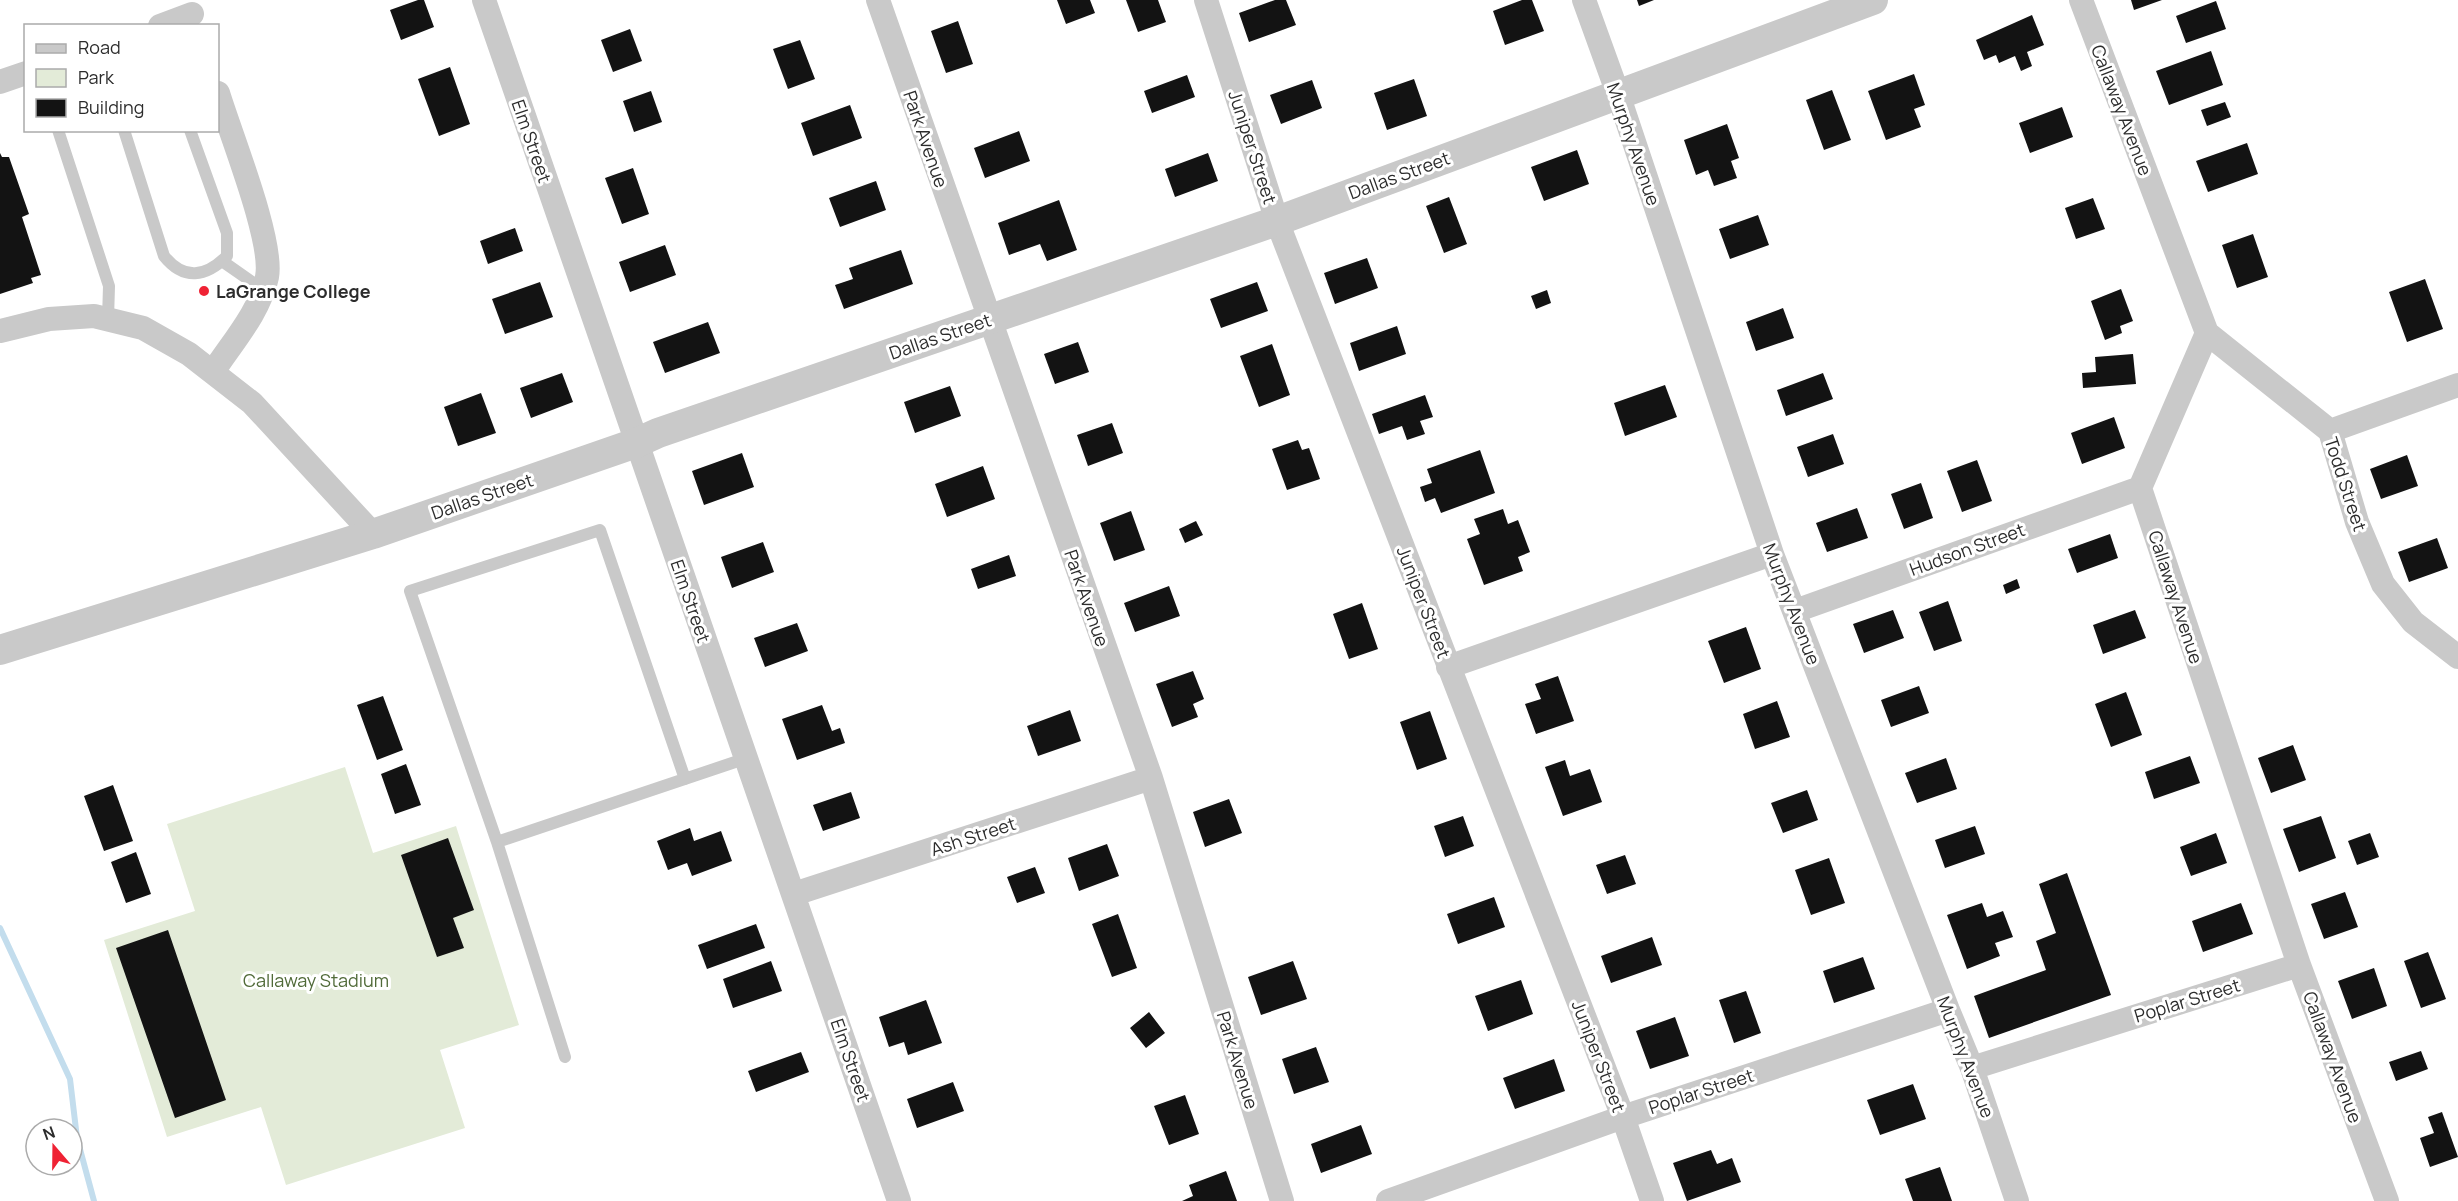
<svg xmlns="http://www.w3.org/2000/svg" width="2458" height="1201" font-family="Manrope,sans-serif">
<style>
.green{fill:#e3ebd8}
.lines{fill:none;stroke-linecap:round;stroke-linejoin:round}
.stream{stroke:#c3dded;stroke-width:6}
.building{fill:#131313}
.service{stroke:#c9c9c9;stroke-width:12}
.minor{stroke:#c9c9c9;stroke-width:24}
.tertiary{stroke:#c9c9c9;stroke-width:30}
.poi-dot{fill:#ef2234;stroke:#fff;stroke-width:2}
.labels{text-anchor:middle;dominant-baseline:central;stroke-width:6;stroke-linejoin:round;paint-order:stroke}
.street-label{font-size:18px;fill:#2c2c2c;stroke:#fff}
.poi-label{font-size:18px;font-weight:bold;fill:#2c2c2c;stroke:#fff;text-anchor:start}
.park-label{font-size:18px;fill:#506a38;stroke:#fff}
</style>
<rect width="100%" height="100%" fill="#fff"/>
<path class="green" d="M345,767L373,853L456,826L519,1025L440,1050L465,1128L286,1185L261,1107L167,1137L104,940L195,911L167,824Z"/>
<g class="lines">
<path class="stream" d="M0,928L70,1079L77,1138L94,1201"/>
</g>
<path class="building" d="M418,0H424L434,27L401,40L390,10Z
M1057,0H1090L1095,13L1066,24Z
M1126,0H1158L1166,22L1138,32Z
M1275,0H1286L1296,25L1249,42L1239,13Z
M1522,0H1532L1544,31L1505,45L1493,11Z
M1637,0H1654L1639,6Z
M2131,0H2162L2134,10Z
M2216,1L2226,29L2186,43L2176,16Z
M2032,15L2044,45L2027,52L2032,66L2021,71L2015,56L1999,63L1996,55L1984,60L1976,40Z
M958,21L973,64L946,73L931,31Z
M630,29L642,61L613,72L601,40Z
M800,40L815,79L788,89L773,49Z
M2211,51L2223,85L2169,105L2156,71Z
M450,67L470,124L439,136L418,79Z
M1914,74L1925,105L1914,109L1921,127L1886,140L1868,91Z
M1187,75L1195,97L1152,113L1144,91Z
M1414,79L1427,116L1387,130L1374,93Z
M1312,80L1322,108L1281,124L1270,95Z
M1832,90L1851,140L1824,150L1806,100Z
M651,91L662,122L634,132L623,101Z
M2225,102L2231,117L2207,126L2201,110Z
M850,105L862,138L813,156L801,123Z
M2062,107L2073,137L2030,153L2019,123Z
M1727,124L1739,158L1731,161L1737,178L1714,186L1708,170L1696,175L1684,140Z
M1019,131L1030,161L985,178L974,148Z
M2247,143L2258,174L2208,192L2196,161Z
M1577,150L1589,184L1544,201L1531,167Z
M0,153L2,157H9L29,214L22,217L41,275L31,278L33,283L0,294Z
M1208,153L1218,181L1175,197L1165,169Z
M633,168L649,214L622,224L605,178Z
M876,181L886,210L840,227L829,198Z
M1449,197L1467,244L1444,253L1426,206Z
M2093,198L2105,229L2076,239L2065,208Z
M1059,200L1077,250L1047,261L1040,244L1009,255L998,223Z
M1758,215L1769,245L1730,259L1719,229Z
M515,228L523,251L488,264L480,241Z
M2253,234L2268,277L2237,288L2222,245Z
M665,245L676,275L630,292L619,262Z
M901,250L913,284L844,309L835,285L853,279L849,268Z
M1367,258L1378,288L1335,304L1324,273Z
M2425,279L2443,329L2407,342L2389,292Z
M540,282L553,317L505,334L492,299Z
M1257,282L1268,311L1221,328L1210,299Z
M2121,289L2133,321L2120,326L2122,333L2105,340L2091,301Z
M1547,290L1551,303L1536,309L1531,296Z
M1783,308L1794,338L1756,351L1746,322Z
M708,322L720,353L665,373L653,342Z
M1397,326L1406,354L1359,371L1350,343Z
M1078,342L1089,372L1055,384L1044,354Z
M1272,344L1290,395L1259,407L1240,356Z
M2133,354L2136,384L2083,388L2082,373L2096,372L2095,357Z
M562,373L573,402L531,418L520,388Z
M1823,373L1833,399L1786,416L1777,390Z
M1665,385L1677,417L1625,436L1614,403Z
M950,386L961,416L915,433L904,402Z
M481,393L496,433L458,446L444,407Z
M1425,395L1433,417L1420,421L1425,434L1407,440L1402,426L1379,434L1372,414Z
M2114,417L2125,448L2082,464L2071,433Z
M1112,423L1123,453L1088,466L1077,435Z
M1833,434L1844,464L1808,477L1797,447Z
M1298,440L1302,450L1309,448L1320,479L1287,490L1272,449Z
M1480,450L1495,493L1441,513L1435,498L1425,502L1420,487L1432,483L1427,469Z
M742,453L754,487L704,505L692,471Z
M2407,455L2418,486L2381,499L2370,469Z
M1977,460L1992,501L1962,512L1947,471Z
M983,466L995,499L947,517L935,484Z
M1921,483L1933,518L1904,529L1891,494Z
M1857,508L1868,538L1827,552L1816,523Z
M1503,509L1508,524L1518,520L1530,552L1518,557L1523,571L1484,585L1467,539L1480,534L1474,519Z
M1131,511L1145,550L1114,561L1100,523Z
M1196,521L1203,535L1185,543L1179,529Z
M2110,534L2118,558L2077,573L2068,549Z
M2437,538L2448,568L2409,582L2398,552Z
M763,542L774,572L732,588L721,557Z
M1009,555L1016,576L978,589L971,569Z
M2017,579L2020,588L2006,594L2003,585Z
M1169,586L1180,616L1135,632L1124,603Z
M1948,601L1962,641L1934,651L1919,612Z
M1362,603L1378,649L1349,659L1333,614Z
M1893,610L1904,638L1864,653L1853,624Z
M2135,610L2146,638L2103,654L2093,625Z
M797,623L808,651L765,667L754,638Z
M1746,627L1761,669L1724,683L1708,641Z
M1193,671L1204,699L1193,704L1198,717L1172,727L1156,684Z
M1558,676L1574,721L1536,734L1525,704L1541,699L1535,684Z
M1919,686L1929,713L1891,727L1881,700Z
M2126,692L2142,735L2111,747L2095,704Z
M383,696L403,750L377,760L357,705Z
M1777,701L1790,737L1755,749L1743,714Z
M822,705L832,731L840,728L845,743L797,760L782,719Z
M1070,710L1081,741L1038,756L1027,726Z
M1430,711L1447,759L1417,770L1400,722Z
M2293,745L2306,780L2271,793L2258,758Z
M2190,756L2200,783L2154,799L2145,772Z
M1946,758L1957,789L1917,803L1905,773Z
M1565,760L1570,776L1590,769L1602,802L1563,816L1545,767Z
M406,764L421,805L395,814L381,774Z
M113,785L133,841L104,851L84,796Z
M1807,790L1818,820L1783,833L1771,803Z
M851,792L860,818L823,831L813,805Z
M1229,799L1242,833L1205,847L1193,812Z
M1463,816L1474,846L1445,857L1434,826Z
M2321,816L2336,858L2299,872L2283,829Z
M1975,826L1985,854L1945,868L1935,840Z
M690,828L694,841L721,831L732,861L692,876L687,863L668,870L657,841Z
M2216,833L2227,863L2191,876L2180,847Z
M2370,833L2379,857L2357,865L2348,841Z
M448,838L474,910L453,918L464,948L437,957L401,855Z
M1107,844L1119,876L1079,891L1068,858Z
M136,852L151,894L126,903L111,862Z
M1625,855L1636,884L1607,894L1596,865Z
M1829,858L1845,903L1811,915L1795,870Z
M1035,867L1045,893L1017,903L1007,877Z
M2067,873L2111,995L1989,1038L1974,996L2046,970L2036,941L2056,933L2039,884Z
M2345,892L2358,927L2324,939L2311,904Z
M1494,897L1505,927L1458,944L1447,914Z
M1982,903L1987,917L2003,911L2013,937L1995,943L2000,956L1967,969L1947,915Z
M2241,903L2253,934L2203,952L2192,921Z
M1118,914L1137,968L1112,977L1092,924Z
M756,924L765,948L707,969L698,945Z
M168,930L226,1100L175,1118L116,948Z
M1652,937L1662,965L1611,983L1601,956Z
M2428,952L2446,999L2421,1008L2404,961Z
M1863,957L1875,989L1834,1003L1823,971Z
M771,961L782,991L733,1008L723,979Z
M1293,961L1307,999L1261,1015L1248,977Z
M2374,968L2387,1006L2352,1019L2338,981Z
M1521,980L1533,1014L1488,1031L1475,996Z
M1746,991L1761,1033L1734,1043L1719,1000Z
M926,1000L942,1043L908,1055L904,1042L889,1047L879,1017Z
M1149,1012L1165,1033L1146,1048L1130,1028Z
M1675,1017L1689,1056L1650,1069L1636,1031Z
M1316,1047L1329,1082L1294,1094L1282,1059Z
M2421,1051L2428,1069L2396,1081L2389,1062Z
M801,1052L809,1072L756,1092L748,1071Z
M1554,1059L1565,1091L1515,1109L1503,1078Z
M953,1082L964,1111L917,1128L907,1099Z
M1913,1084L1926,1119L1880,1135L1867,1100Z
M1185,1095L1199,1134L1169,1145L1154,1106Z
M2442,1112L2458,1157L2430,1167L2420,1138L2434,1133L2428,1117Z
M1361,1125L1372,1154L1321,1173L1311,1144Z
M1711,1150L1717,1164L1732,1158L1741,1182L1687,1201L1673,1163Z
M1940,1167L1952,1201H1913L1905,1179Z
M1226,1171L1237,1201H1182L1193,1196L1189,1185Z"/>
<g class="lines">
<path class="service" d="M58,130L109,286L108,319
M124,130L164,256C184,281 206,277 227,256V233L190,130
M222,261L262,289
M685,779L600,530L410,591L497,842L747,758
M497,842L565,1057"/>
<path class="minor" d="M484,0L899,1201
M878,0L1151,778L1282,1201
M1206,0L1277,221L1623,1117L1652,1201
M1584,0L1618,94L1772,554L1948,1010L1972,1068L2017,1201
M2081,0L2207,333L2140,488L2299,965L2387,1201
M160,26L192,14
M0,82L26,73
M0,331L49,319L94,316L143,328L189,354L252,403L373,534
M2207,333L2330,431L2357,522L2383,584L2413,622L2458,657
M213,372C231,344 260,312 267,277C274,241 230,133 218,93
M2330,431L2458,385
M1795,611L2140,488
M1448,667L1772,554
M794,894L1151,778
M1972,1068L2299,965
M1388,1201L1623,1117L1948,1010"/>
<path class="tertiary" d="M0,650L373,534L636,443L658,433L1277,221L1873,0"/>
</g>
<circle class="poi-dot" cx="204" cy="291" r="6"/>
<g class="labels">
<g class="street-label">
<text transform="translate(2122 110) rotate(69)">Callaway Avenue</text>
<text transform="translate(926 139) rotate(71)">Park Avenue</text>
<text transform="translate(532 141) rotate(71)">Elm Street</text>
<text transform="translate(1634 144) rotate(71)">Murphy Avenue</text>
<text transform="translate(1253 147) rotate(72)">Juniper Street</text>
<text transform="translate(1399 175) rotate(-20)">Dallas Street</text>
<text transform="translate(940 336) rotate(-19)">Dallas Street</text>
<text transform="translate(2346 484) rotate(72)">Todd Street</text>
<text transform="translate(482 496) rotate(-19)">Dallas Street</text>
<text transform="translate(1967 549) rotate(-20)">Hudson Street</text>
<text transform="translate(2176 597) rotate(72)">Callaway Avenue</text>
<text transform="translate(1087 598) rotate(71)">Park Avenue</text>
<text transform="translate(691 601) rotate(71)">Elm Street</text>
<text transform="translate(1424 602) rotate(69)">Juniper Street</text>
<text transform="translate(1792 604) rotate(69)">Murphy Avenue</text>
<text transform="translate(973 836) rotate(-18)">Ash Street</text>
<text transform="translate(2187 1000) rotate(-17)">Poplar Street</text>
<text transform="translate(1599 1056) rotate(69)">Juniper Street</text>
<text transform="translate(1966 1057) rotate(69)">Murphy Avenue</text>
<text transform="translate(2333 1057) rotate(70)">Callaway Avenue</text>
<text transform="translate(851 1060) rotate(71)">Elm Street</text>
<text transform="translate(1238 1060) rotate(73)">Park Avenue</text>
<text transform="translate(1701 1091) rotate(-18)">Poplar Street</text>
</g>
<g class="poi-label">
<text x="216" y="291">LaGrange College</text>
</g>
<g class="park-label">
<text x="316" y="980">Callaway Stadium</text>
</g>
</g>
<rect x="24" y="24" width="195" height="108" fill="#ffffff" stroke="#ababab" stroke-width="1.5"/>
<rect x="36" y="44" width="30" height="9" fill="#c9c9c9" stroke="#ababab" stroke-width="1.5"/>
<text x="78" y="54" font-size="18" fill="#2c2c2c">Road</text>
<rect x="36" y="69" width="30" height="18" fill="#e3ebd8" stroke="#ababab" stroke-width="1.5"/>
<text x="78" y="84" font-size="18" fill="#2c2c2c">Park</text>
<rect x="36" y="99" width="30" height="18" fill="#131313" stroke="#ababab" stroke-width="1.5"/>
<text x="78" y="114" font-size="18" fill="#2c2c2c">Building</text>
<g transform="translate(54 1147) rotate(340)"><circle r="28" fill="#ffffff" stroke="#ababab" stroke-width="1.5"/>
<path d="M0-4.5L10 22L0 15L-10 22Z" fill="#ef2234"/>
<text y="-9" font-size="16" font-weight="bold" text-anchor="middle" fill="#2c2c2c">N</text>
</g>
</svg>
